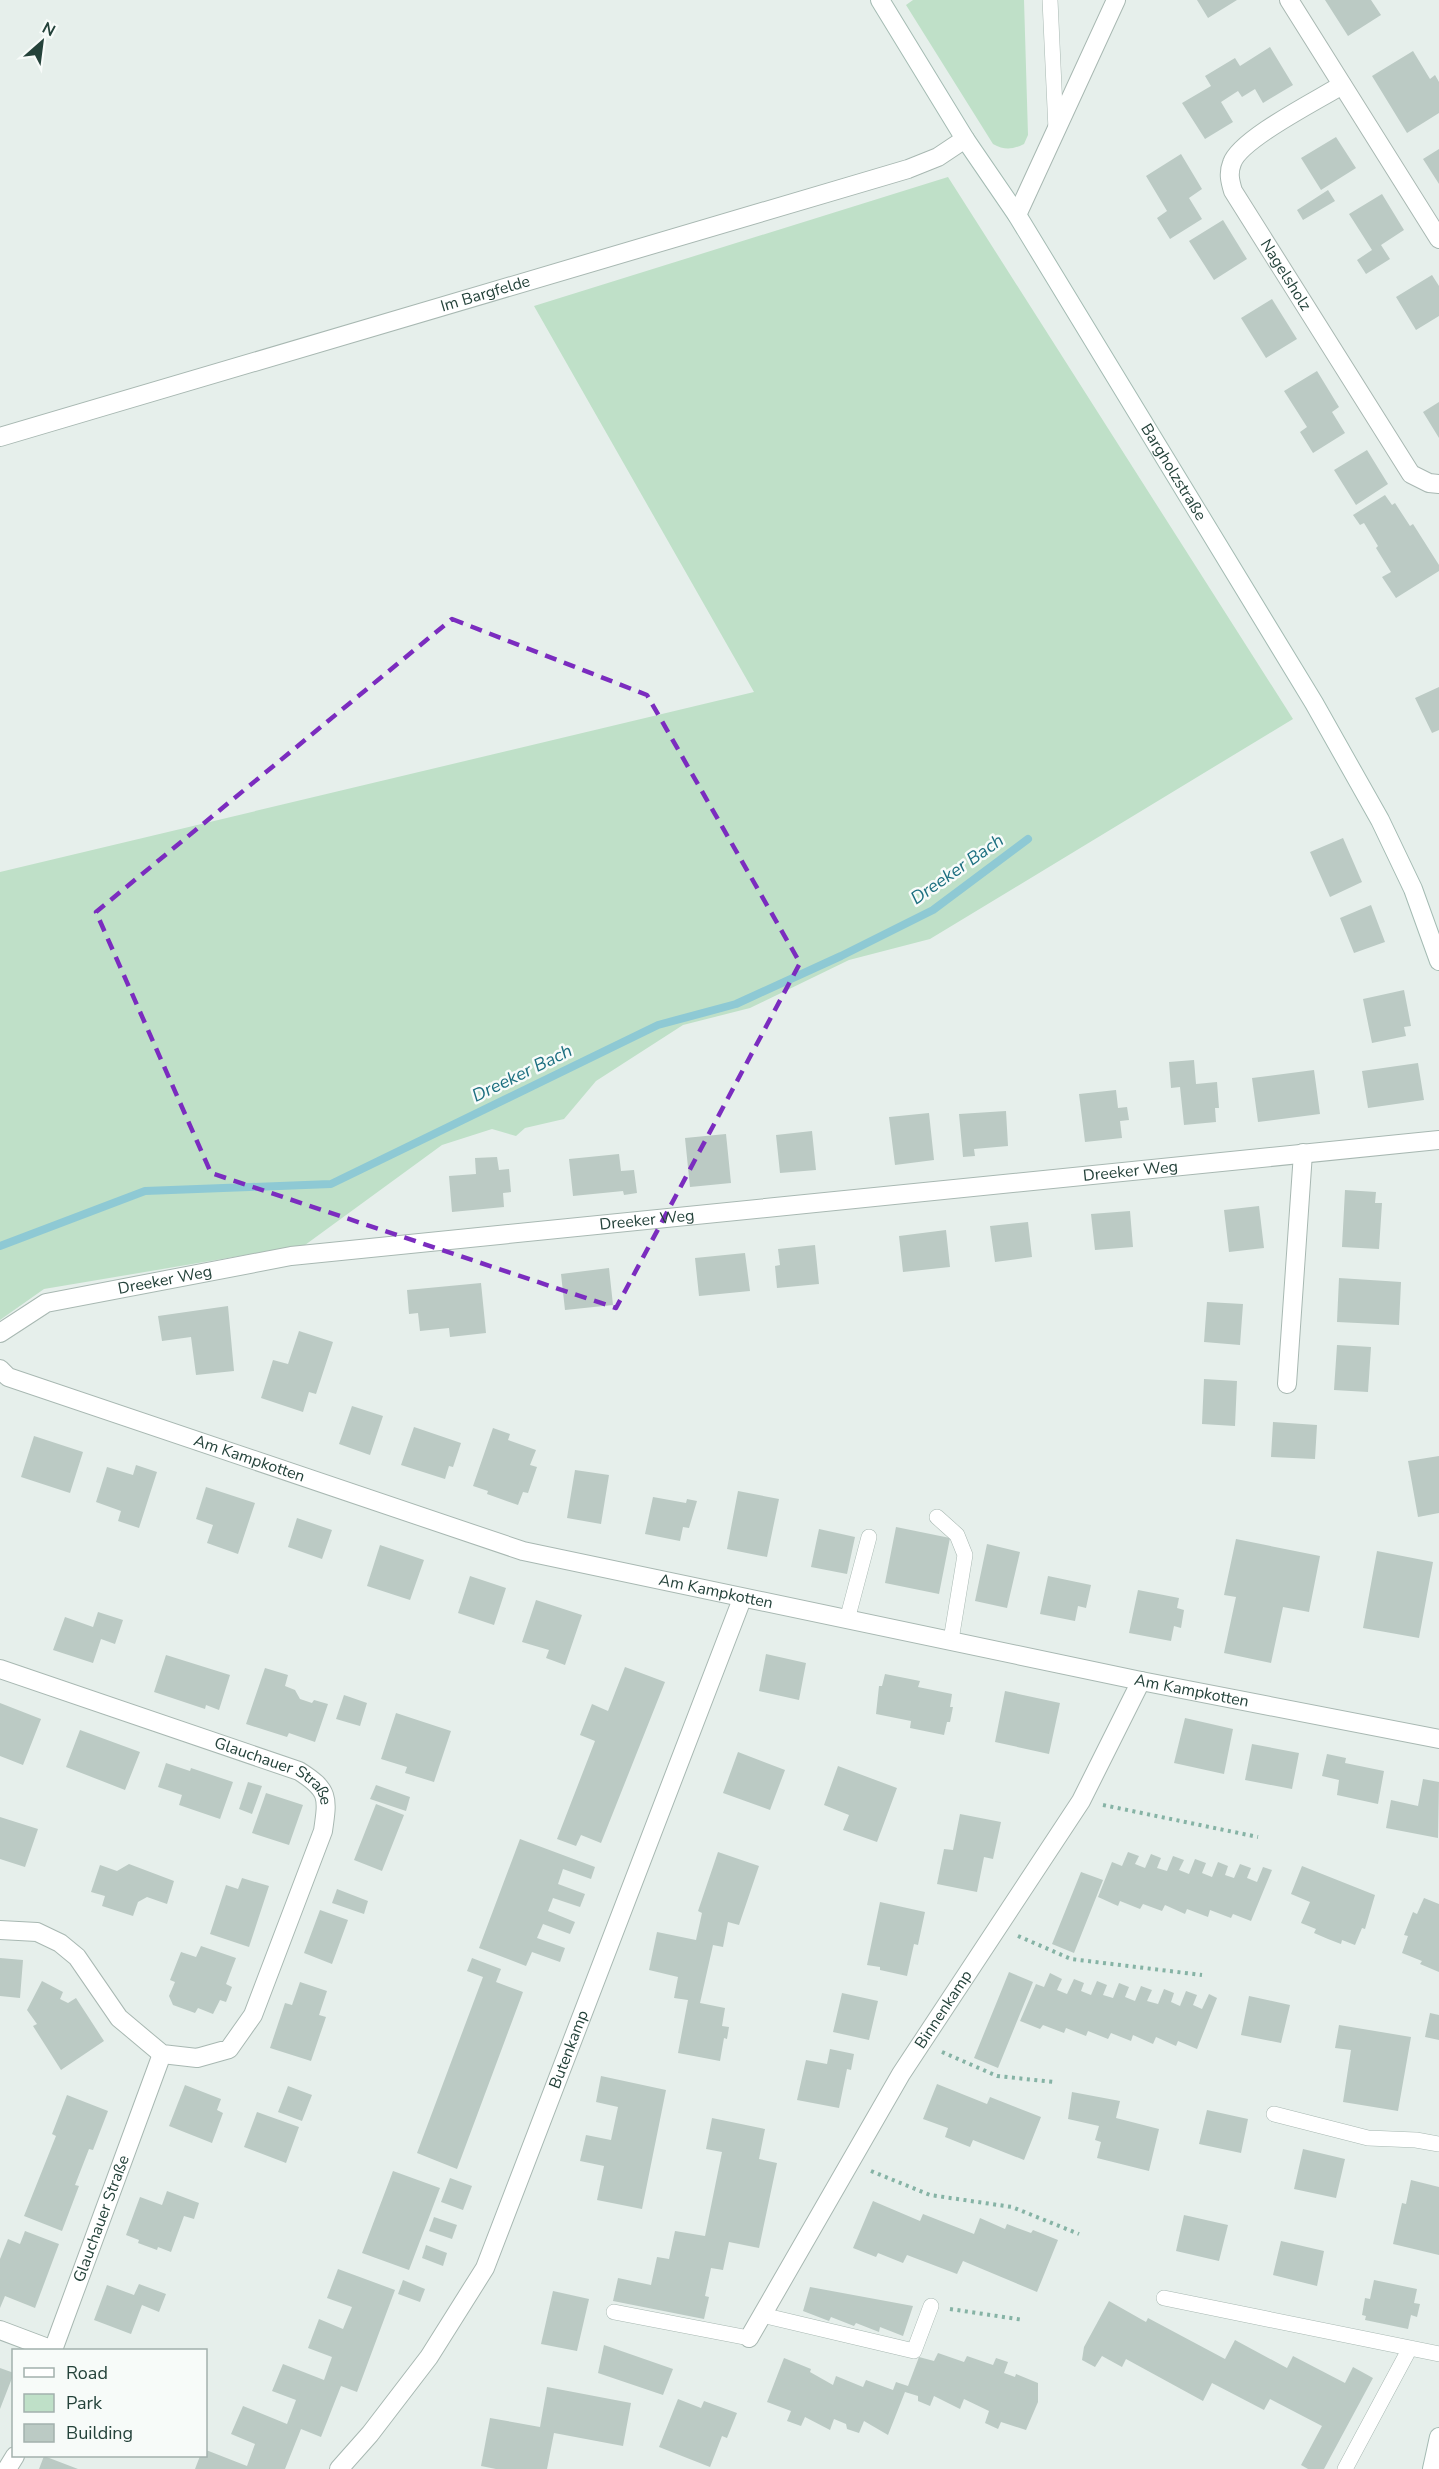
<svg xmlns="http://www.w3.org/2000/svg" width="1439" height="2469" font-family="'Nunito Sans',sans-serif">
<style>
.green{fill:#bfe0c8}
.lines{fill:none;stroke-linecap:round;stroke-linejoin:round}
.stream{stroke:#8ec9d4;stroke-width:8}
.building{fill:#bbcac4}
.service-casing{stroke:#a8b8b2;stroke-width:16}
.minor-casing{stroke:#a8b8b2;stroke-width:20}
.secondary-casing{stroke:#a4bbb3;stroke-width:20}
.path{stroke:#86b3a5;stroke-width:4;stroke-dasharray:3 4.5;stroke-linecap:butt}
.service{stroke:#fff;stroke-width:15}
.minor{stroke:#fff;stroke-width:18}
.secondary{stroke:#fff;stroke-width:18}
.marked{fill:none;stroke:#7b2cbf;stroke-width:4.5;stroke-dasharray:12 8;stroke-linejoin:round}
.labels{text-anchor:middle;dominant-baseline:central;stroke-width:5;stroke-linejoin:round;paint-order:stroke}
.street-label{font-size:16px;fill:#24423a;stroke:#f7fbf9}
.water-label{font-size:18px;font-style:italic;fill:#1c6f80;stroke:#f7fbf9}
</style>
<rect width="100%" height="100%" fill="#e6efeb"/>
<path class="green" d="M913,0H1024L1028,135L1024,144C1012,150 1004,150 993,144L906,5Z
M948,177L1293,719L930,939L849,960L750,1008L683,1025L596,1081L564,1119L525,1128L516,1136L492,1129L442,1145L305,1245L44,1289L0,1320V872L754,692L534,306Z"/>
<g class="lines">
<path class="stream" d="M0,1246L145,1191L331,1184L658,1025L736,1004L841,956L933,910L1028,839"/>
</g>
<path class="building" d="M1197,0H1237L1208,18Z
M1325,0H1371L1381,15L1348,36Z
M1270,47L1293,85L1263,103L1255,89L1242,97L1238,91L1221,102L1233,122L1205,139L1182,103L1211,86L1205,76L1235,58L1240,66Z
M1413,51L1430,79L1435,75L1439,82V113L1407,133L1372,76Z
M1336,137L1356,168L1321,190L1301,158Z
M1439,149V184L1423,159Z
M1181,154L1202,189L1189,198L1202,219L1170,239L1157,218L1167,211L1146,176Z
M1328,190L1335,201L1303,220L1297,210Z
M1382,194L1404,230L1381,245L1390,259L1366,274L1357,260L1372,250L1349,214Z
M1223,220L1247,259L1214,280L1189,241Z
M1432,275L1439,286V316L1416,330L1396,297Z
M1272,299L1297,339L1266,358L1241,318Z
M1317,371L1339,407L1332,412L1345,433L1313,453L1300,432L1307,427L1284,391Z
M1439,402V438L1423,412Z
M1367,450L1388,484L1356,505L1334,470Z
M1385,495L1392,505L1395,503L1410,526L1413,524L1439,565V571L1396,598L1382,577L1391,572L1376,548L1378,546L1364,523L1360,525L1353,515Z
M1439,687V730L1432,733L1415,698Z
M1343,838L1362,882L1330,897L1310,852Z
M1371,905L1385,942L1354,953L1340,918Z
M1404,990L1411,1026L1404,1027L1406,1036L1372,1043L1363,999Z
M1194,1060L1196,1084L1217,1082L1219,1108H1215L1216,1122L1184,1125L1180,1087L1171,1088L1169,1062Z
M1418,1063L1424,1100L1368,1108L1362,1071Z
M1314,1070L1320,1114L1258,1122L1252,1078Z
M1116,1090L1118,1108L1127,1107L1129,1120L1120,1121L1122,1138L1085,1142L1079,1094Z
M1006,1111L1008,1146L974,1149L975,1156L963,1157L959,1114Z
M929,1113L934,1160L895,1165L889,1117Z
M812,1131L816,1170L780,1173L776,1135Z
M726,1134L731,1183L690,1187L685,1138Z
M619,1154L621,1171L634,1170L637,1193L624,1195L623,1191L573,1196L569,1159Z
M497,1157L499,1170L509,1169L511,1192L503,1193L504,1207L452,1212L449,1176L476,1174L475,1158Z
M1345,1190L1376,1192L1375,1203H1382L1379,1249L1342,1247Z
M1259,1206L1264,1248L1229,1252L1224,1210Z
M1130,1211L1133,1247L1095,1250L1091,1214Z
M1028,1222L1032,1257L995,1262L990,1226Z
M946,1230L950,1267L903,1272L899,1236Z
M815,1245L819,1284L777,1288L775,1266L780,1265L778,1249Z
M745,1253L750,1291L699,1296L695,1258Z
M609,1268L613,1305L565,1310L561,1274Z
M1339,1278L1401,1282L1399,1325L1337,1322Z
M481,1283L486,1333L450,1337L449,1328L420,1331L418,1313L409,1314L407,1290Z
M1207,1302L1243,1304L1240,1345L1204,1342Z
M228,1306L234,1371L196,1375L191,1337L162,1341L158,1316Z
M299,1331L333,1342L316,1394L309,1392L303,1412L261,1398L273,1360L288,1364Z
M1337,1345L1371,1347L1368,1392L1334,1390Z
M1204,1379L1237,1381L1235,1426L1202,1424Z
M352,1406L383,1416L370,1455L339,1444Z
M1273,1422L1317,1425L1315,1459L1271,1457Z
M414,1427L461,1443L453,1467L449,1466L445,1479L401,1465Z
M493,1428L510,1434L508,1440L536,1450L530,1465L537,1467L528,1493L523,1492L518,1505L487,1494L488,1491L473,1486Z
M34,1436L83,1452L70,1493L21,1477Z
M1439,1456V1513L1418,1517L1408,1461Z
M136,1465L157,1472L139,1528L118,1521L121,1511L96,1502L107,1467L133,1475Z
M575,1470L609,1475L601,1524L567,1518Z
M206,1487L255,1503L238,1554L207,1543L213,1525L196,1519Z
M738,1491L779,1499L767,1557L727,1549Z
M653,1497L686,1503L687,1499L697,1501L689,1528L683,1527L680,1541L645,1534Z
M297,1518L332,1530L322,1559L288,1547Z
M896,1527L950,1538L939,1594L885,1583Z
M819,1529L855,1537L847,1574L811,1567Z
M1236,1539L1320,1556L1309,1612L1283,1607L1271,1663L1224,1653L1236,1597L1224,1595Z
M987,1544L1020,1552L1007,1608L975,1601Z
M380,1545L424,1560L410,1600L367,1586Z
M1377,1551L1433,1562L1419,1638L1363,1628Z
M470,1576L506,1588L494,1625L458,1613Z
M1048,1576L1091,1585L1086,1608L1078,1606L1075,1621L1040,1614Z
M1138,1590L1179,1598L1177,1608L1184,1610L1181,1628L1174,1626L1171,1641L1129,1633Z
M536,1600L582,1615L565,1665L546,1658L549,1650L522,1642Z
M98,1612L123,1620L115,1644L101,1639L93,1663L53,1650L65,1617L93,1627Z
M766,1654L806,1663L799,1700L759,1691Z
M166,1655L230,1675L219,1710L206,1705L205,1709L154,1692Z
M625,1667L665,1682L601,1843L581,1835L576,1846L557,1839L595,1741L580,1735L592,1704L608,1711Z
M265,1668L288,1675L285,1686L295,1690L300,1699L312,1703L314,1700L328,1704L315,1742L289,1733L287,1737L246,1724Z
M885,1674L920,1681L918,1687L952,1694L950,1707H953L950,1722H947L944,1735L910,1728L911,1721L876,1714L879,1686H882Z
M1005,1691L1060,1703L1049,1754L995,1742Z
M344,1695L367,1703L360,1726L336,1719Z
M0,1703L41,1719L23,1765L0,1756Z
M396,1713L451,1731L434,1782L405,1773L407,1767L381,1759Z
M1185,1718L1233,1729L1224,1774L1174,1763Z
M80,1730L140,1752L125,1790L66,1767Z
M1252,1744L1299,1753L1292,1789L1245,1780Z
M738,1752L785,1770L770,1810L723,1793Z
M1327,1754L1346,1758L1345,1763L1384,1771L1378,1804L1337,1795L1339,1780L1322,1776Z
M166,1763L190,1771L191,1768L233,1782L220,1819L179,1805L182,1795L158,1787Z
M838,1766L897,1788L877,1842L843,1830L849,1815L824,1805Z
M1423,1779L1439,1782L1438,1838L1386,1828L1391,1800L1418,1806Z
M248,1782L262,1786L252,1814L239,1809Z
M376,1785L410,1797L406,1811L370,1799Z
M266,1793L303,1805L289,1845L252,1833Z
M376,1804L404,1815L382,1871L354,1860Z
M960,1814L1001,1822L993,1859L984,1857L977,1892L937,1884L944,1849L953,1850Z
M0,1817L38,1829L25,1867L0,1859Z
M520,1839L595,1867L591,1879L563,1869L558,1884L585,1894L580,1907L553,1898L548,1911L575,1922L570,1934L543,1924L537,1938L565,1948L560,1962L532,1952L526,1966L479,1948Z
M718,1852L759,1866L739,1925L728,1922L723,1947L713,1945L700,2003L725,2008L722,2026L729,2027L727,2039L724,2038L720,2061L678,2053L688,2000L674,1998L678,1977L649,1970L657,1932L696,1940L702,1913L698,1911Z
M1128,1852L1139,1856L1135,1864L1145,1868L1151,1854L1161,1858L1157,1868L1167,1871L1173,1856L1184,1860L1179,1870L1189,1874L1195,1859L1206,1863L1202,1873L1212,1877L1218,1862L1228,1866L1225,1875L1234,1878L1240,1864L1251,1868L1247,1878L1257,1882L1263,1867L1272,1870L1251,1921L1233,1914L1231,1918L1210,1910L1208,1917L1187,1909L1185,1914L1165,1905L1162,1911L1143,1904L1140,1909L1120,1901L1118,1906L1098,1897L1112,1862L1122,1866Z
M129,1864L174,1881L167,1904L147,1897L138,1902L133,1916L102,1906L105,1896L91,1892L100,1865L117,1871Z
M1302,1866L1375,1895L1365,1929L1362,1928L1355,1945L1342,1940L1341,1944L1328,1939L1314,1933L1316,1929L1301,1923L1310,1902L1291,1894Z
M1081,1872L1103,1880L1074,1953L1052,1944Z
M242,1878L269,1886L249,1947L210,1934L226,1885L238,1889Z
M337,1889L368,1901L364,1914L332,1903Z
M1424,1898L1439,1904V1972L1420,1964L1422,1961L1402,1953L1408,1936L1404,1935L1413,1912L1417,1914Z
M880,1902L925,1912L918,1945L914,1944L907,1976L880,1970V1967L867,1965Z
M320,1910L348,1920L332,1964L304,1953Z
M201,1946L236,1958L226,1984L232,1987L226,2002L220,2000L213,2014L198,2008L195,2013L173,2005L169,1996L175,1982L170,1980L181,1952L196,1957Z
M0,1958L23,1960L20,1998L0,1996Z
M472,1958L501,1969L496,1982L523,1992L457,2169L417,2153L483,1977L467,1971Z
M1009,1972L1033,1982L998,2068L974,2058Z
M1050,1973L1062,1979L1057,1990L1067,1994L1074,1979L1084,1983L1081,1991L1091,1995L1097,1981L1107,1985L1103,1995L1113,1998L1119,1983L1129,1987L1125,1997L1135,2001L1141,1986L1152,1990L1147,2001L1158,2004L1164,1989L1174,1993L1171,2002L1180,2006L1186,1991L1197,1995L1193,2005L1202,2009L1209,1994L1217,1998L1197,2049L1178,2041L1176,2046L1156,2037L1153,2044L1133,2035L1131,2041L1111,2033L1108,2039L1088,2031L1086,2036L1066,2028L1064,2033L1043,2025L1040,2029L1020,2021L1036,1984L1044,1987Z
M42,1981L63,1992L60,1999L68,2003L76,1998L104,2041L61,2070L33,2026L37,2024L27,2010Z
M300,1982L327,1991L319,2015L326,2017L311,2061L270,2048L285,2003L292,2005Z
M842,1993L878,2001L869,2040L833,2032Z
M1249,1996L1290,2005L1281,2043L1241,2035Z
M1430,2013L1439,2015V2040L1425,2037Z
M1339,2025L1411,2037L1398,2111L1343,2102L1351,2050L1335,2048Z
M830,2049L854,2054L851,2070L847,2069L839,2108L797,2100L806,2060L827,2064Z
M601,2076L666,2090L642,2209L597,2200L604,2166L580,2161L586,2135L611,2140L618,2107L596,2102Z
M937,2084L987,2104L990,2097L1041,2117L1024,2160L973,2140L970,2147L945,2137L948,2128L923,2119Z
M185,2085L221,2099L217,2110L223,2113L212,2143L169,2126Z
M288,2086L312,2095L302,2121L278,2112Z
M1072,2092L1120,2101L1116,2118L1159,2129L1149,2171L1097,2158L1101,2142L1095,2140L1099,2126L1068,2119Z
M67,2095L108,2111L93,2150L89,2149L75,2185L79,2186L62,2231L24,2216L56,2136L52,2134Z
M1207,2110L1248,2119L1241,2153L1199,2144Z
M257,2112L299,2127L286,2163L244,2147Z
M712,2118L765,2129L759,2159L777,2163L759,2248L729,2242L723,2270L711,2268L705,2296L709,2297L704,2319L613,2301L618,2278L651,2285L657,2257L669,2259L675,2231L705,2236L722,2152L706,2149Z
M1303,2149L1345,2159L1336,2198L1294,2189Z
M393,2171L440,2188L409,2270L362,2253Z
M450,2178L472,2186L463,2210L441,2202Z
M1411,2180L1439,2187V2255L1393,2244L1402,2203L1406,2204Z
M167,2191L199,2203L194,2219L184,2216L171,2252L158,2247L157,2250L138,2243L139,2240L126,2235L140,2197L162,2205Z
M873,2201L920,2221L923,2214L974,2234L980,2218L1005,2229L1007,2224L1031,2233L1033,2230L1058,2240L1037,2292L963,2261L957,2274L907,2255L903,2263L878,2253L876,2257L853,2248Z
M1184,2215L1228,2225L1219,2261L1176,2251Z
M434,2217L457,2225L452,2239L429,2231Z
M25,2231L59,2244L35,2308L5,2296L0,2308V2259L8,2239L20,2244Z
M1281,2241L1324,2251L1317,2286L1273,2275Z
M426,2245L447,2253L443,2266L422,2258Z
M338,2269L395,2290L357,2392L341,2386L321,2437L301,2429L285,2469H195L200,2456H206V2450L247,2466L255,2444L231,2434L243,2406L287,2424L296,2400L272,2391L283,2364L324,2380L332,2357L308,2348L319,2319L343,2329L352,2307L327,2298Z
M403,2280L425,2289L420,2302L398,2294Z
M1374,2280L1417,2289L1414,2303L1420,2304L1417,2317L1411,2315L1408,2329L1365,2320L1366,2316L1362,2315L1365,2298L1370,2299Z
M139,2284L166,2294L159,2312L142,2305L131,2334L94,2320L107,2285L134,2295Z
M810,2287L913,2306L903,2336L880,2327L879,2332L856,2323L854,2326L831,2317L829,2321L803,2311Z
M553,2291L589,2299L577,2351L541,2344Z
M1109,2301L1146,2322L1148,2318L1225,2359L1235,2340L1287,2368L1293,2356L1345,2383L1353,2367L1373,2378L1324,2469H1308L1301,2465L1322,2426L1270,2399L1264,2410L1212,2383L1203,2401L1126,2359L1122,2367L1102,2356L1095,2367L1082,2360L1084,2347Z
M604,2345L673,2369L663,2395L598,2373Z
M938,2353L964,2362L967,2356L993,2365L996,2358L1008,2362L1004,2373L1015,2377L1016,2374L1038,2383V2402L1026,2430L1001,2422L998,2429L985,2423L989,2411L964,2399L960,2409L934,2396L930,2406L918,2401V2396L905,2392L888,2435L864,2421L859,2433L847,2429L846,2424L834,2419L830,2430L805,2417L801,2426L787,2421L791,2411L767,2402L784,2358L811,2369L810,2372L833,2385L836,2376L863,2387L866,2380L893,2390L896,2382L908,2386L919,2357L934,2361Z
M0,2368L14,2373L0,2409Z
M547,2387L631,2403L623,2446L554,2433L547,2469H496L481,2466L490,2418L540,2427Z
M678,2399L701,2408L704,2401L737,2413L727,2438L722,2436L710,2467L659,2447Z
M44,2456L78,2469H39Z"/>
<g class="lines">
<g class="service-casing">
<path id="service" d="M1050,0L1056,130
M937,1517L957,1535L965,1555L951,1640
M847,1620L869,1537
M1274,2114L1368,2138L1416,2140L1439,2144
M1164,2298L1439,2354
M614,2312L749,2338
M762,2315L914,2351L931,2306
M1345,2469L1410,2348"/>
</g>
<g class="minor-casing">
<g id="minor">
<path d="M1289,0L1439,239"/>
<path id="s1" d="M1342,85C1318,100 1240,139 1232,163C1228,173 1230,181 1233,191L1411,474L1429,483L1439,484"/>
<path d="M1017,215L1116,0"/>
<path id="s2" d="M0,437L908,169L938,157L965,139"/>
<path id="s3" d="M0,1333L46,1303L291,1256L1439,1140"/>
<path id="s4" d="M0,1369L8,1377L523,1551L1141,1681L1439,1739"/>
<path d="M1287,1384L1303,1153"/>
<path id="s5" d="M0,1669L299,1771C329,1790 328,1797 323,1831L253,2015L229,2049L197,2058L162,2054L119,2018L77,1957L60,1943L37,1932L0,1930"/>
<path d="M0,2330L53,2350"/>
<path id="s6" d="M749,2338L901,2074L1081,1801L1141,1681"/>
<path id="s7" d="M53,2350L162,2054"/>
<path d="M7,2469L15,2456"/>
<path id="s8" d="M339,2469L370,2434L429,2357L485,2268L742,1599"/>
</g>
</g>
<g class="secondary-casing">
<g id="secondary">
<path id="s9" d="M880,0L965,139L1017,215L1314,703L1380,820L1413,889L1439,961"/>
<path d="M1432,2469L1439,2437"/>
</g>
</g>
<path class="path" d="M1103,1805L1258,1837
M1018,1936L1071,1959L1202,1975
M942,2052L997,2076L1054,2082
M871,2171L930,2195L1012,2207L1079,2234
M950,2309L1024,2320"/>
<use href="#service" class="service"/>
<use href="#minor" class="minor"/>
<use href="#secondary" class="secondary"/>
</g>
<path class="marked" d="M452,619L647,695L800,963L616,1308L211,1173L96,912Z"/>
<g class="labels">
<g class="street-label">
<text stroke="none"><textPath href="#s1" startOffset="264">Nagelsholz</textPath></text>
<text stroke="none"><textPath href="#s2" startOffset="506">Im Bargfelde</textPath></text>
<text stroke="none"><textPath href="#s9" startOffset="556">Bargholzstraße</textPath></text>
<text stroke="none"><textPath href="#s3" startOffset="1148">Dreeker Weg</textPath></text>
<text stroke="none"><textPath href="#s3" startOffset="662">Dreeker Weg</textPath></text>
<text stroke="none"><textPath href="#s3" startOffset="176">Dreeker Weg</textPath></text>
<text stroke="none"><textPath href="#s4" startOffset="266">Am Kampkotten</textPath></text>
<text stroke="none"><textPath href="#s4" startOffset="752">Am Kampkotten</textPath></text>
<text stroke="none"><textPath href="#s4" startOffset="1238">Am Kampkotten</textPath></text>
<text stroke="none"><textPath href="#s5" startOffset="294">Glauchauer Straße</textPath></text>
<text stroke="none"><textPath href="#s6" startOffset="382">Binnenkamp</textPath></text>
<text stroke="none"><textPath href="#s8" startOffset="483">Butenkamp</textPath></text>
<text stroke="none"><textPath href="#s7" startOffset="140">Glauchauer Straße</textPath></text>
</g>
<g class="water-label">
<text transform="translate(957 869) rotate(-35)">Dreeker Bach</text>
<text transform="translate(522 1073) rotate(-26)">Dreeker Bach</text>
</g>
</g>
<rect x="12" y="2349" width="195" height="108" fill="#f7fbf9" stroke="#a3b1ad" stroke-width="1.5"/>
<rect x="24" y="2368" width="30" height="9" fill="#ffffff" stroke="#a3b1ad" stroke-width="1.5"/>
<text x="66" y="2379" font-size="18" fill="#24423a">Road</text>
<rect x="24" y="2394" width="30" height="18" fill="#bfe0c8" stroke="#a3b1ad" stroke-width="1.5"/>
<text x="66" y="2409" font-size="18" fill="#24423a">Park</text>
<rect x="24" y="2424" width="30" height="18" fill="#bbcac4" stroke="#a3b1ad" stroke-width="1.5"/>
<text x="66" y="2439" font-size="18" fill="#24423a">Building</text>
<g transform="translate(42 42) rotate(28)" stroke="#f7fbf9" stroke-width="4.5" paint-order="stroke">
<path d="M0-4.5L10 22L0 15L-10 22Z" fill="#24423a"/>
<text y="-9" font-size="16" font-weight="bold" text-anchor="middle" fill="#24423a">N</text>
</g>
</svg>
